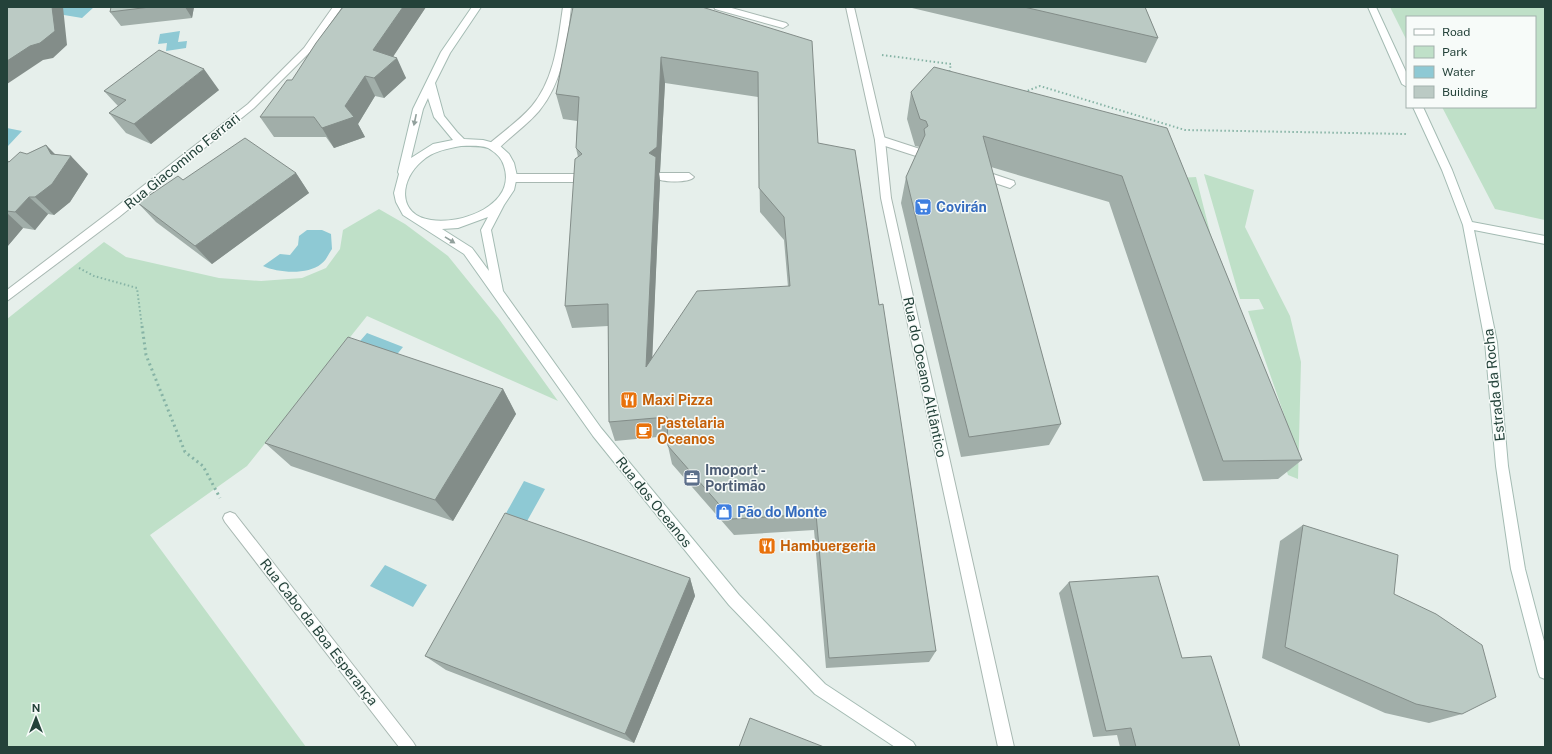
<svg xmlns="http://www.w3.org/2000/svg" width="1552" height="754" font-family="'Public Sans',sans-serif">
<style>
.green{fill:#bfe0c8}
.water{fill:#8ec9d4}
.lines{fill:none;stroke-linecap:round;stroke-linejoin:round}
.lane-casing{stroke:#a8b8b2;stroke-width:2}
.street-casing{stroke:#a8b8b2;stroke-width:2}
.secondary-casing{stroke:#a4bbb3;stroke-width:2}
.path-far1{stroke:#86b3a5;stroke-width:2;stroke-dasharray:1.5 2.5;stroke-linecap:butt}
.path{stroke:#86b3a5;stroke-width:3;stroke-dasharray:2 3.5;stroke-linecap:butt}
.lane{fill:#fff;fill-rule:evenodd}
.street{fill:#fff;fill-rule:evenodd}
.secondary{fill:#fff;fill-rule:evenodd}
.wall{fill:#a1aea9;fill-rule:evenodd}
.shaded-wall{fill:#838d89}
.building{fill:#bbcac4;stroke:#838d89;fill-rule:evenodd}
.oneway{fill:#92a09c}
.labels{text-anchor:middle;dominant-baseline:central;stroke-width:3;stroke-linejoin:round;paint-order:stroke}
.street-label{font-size:14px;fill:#24423a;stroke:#f7fbf9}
.shop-label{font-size:14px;font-weight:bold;fill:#366cbe;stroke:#f7fbf9;text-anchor:start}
.food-label{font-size:14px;font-weight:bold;fill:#c56008;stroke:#f7fbf9;text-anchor:start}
.service-label{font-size:14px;font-weight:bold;fill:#4e5e75;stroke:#f7fbf9;text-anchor:start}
</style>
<rect width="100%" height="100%" fill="#e6efeb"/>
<path class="green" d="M1390,7H1545V220L1495,209L1442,107H1535V17H1407V41Z
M1204,174L1254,190L1245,227L1290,316L1301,362L1298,479L1288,475L1273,428L1288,426L1248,311L1264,309L1259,299H1240Z
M1196,177L1227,299L1179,178Z
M379,209L405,224L448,256L499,319L558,401L367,316L247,466L150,535L306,747H7V319L104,242L126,257L219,278L261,281L302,278L326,268L340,249L343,230Z"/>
<path class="water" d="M59,7H94L82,18L52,13Z
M180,31L178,42L187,41L186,48L166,51L167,43L158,44L160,34Z
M7,128L22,131L8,146H7Z
M307,230H322L331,234L332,249C329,253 326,261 321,264C308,275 278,273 263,266L280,254L290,255L298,245L299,236Z
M367,333L403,347L390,363L354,348Z
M524,481L545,489L526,523L505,515Z
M385,565L427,585L413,607L370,586Z"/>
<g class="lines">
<g class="lane-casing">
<path id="lane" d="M880,136L920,149L921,152L916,156L876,143L875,140Z
M660,173H689L694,177C690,183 659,183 655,177Z
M513,174H582L587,178L582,182H513L508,178Z
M993,174L1014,181L1015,184L1010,188L989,181L988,178L989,175Z"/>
</g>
<g class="street-casing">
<path id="street" d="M333,7H342L310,52L254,108L119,217L7,301V290L111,211L248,104L304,48Z
M563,7H571C567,44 563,82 539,111C527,125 511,136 498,149H490L489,146L490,143C504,131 520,120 532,106C555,78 558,41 563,7Z
M714,7H728L786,23L788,25L783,28L715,9Z
M846,7H854L885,140L891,198L1014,747H998L881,198L875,140Z
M230,512L235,514L413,742L416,747H399L225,522L223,518L225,514Z"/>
</g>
<g class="secondary-casing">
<path id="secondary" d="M472,7H481L450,53L435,83L444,116L457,132L464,139L483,140L498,144L509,154L514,163L517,176L514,190L504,205L491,230L503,291L601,428L739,595L825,684L913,742L916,747H895L815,694L729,605L593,436L464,254L403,215L396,202L394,193L399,174L398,172L413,109L441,52ZM428,98L434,117L453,140L433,144L411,158L423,109ZM461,146C470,146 480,145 488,148C495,152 502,158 504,166C517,205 461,225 431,220C396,215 400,179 422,161C433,151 446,149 461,146ZM488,217L481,230L489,271L472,248L442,229L458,228Z
M1368,7H1376L1407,74V87L1402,84Z
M1413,107H1423L1452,170L1472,222L1545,236V244L1474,230L1497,342L1508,466L1525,569L1545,645V679L1540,677L1538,672L1511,569L1496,466L1485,342L1463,225L1442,170Z"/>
</g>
<path class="path-far1" d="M882,55L951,64L949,73
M1024,92L1040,86L1185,130L1407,134
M79,268L94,276L137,288L142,327"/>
<path class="path" d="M142,326L146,355L185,452L203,466L220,498"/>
<use href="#lane" class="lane"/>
<use href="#street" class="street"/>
<use href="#secondary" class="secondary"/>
</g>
<path class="wall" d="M111,7H194L192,18L121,26L110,12Z
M343,7H426L393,56L406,78L384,98L375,96L358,124L365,137L334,148L326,137H274L260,117L292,80Z
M702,7L818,143L879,305L936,651L929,662L826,668L814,530L734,535L672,464L668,446V436L615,441L609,422L608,326L572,328L565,306L578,157L576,148L577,121L563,119L556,94ZM665,83L758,97L760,212L784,240L788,287L652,357L660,181L659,173L660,172Z
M912,7H1145L1158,38L1146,63L912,8Z
M219,90L151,144L126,133L109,113L118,106L104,91Z
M911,92L1167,128L1302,460L1278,479L1203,481L1109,202L991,167L1061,424L1049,445L961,457L901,203L906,177L920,147L915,146L907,119Z
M46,145L55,154L88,174L70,202L54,215L48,214L35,230L23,228L7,247V161L9,162L27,154Z
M296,173L309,193L212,264L156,222L138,203L183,180Z
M503,389L516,414L453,521L291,466L265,443Z
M1303,525L1462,714L1429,723L1385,713L1262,658L1280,541Z
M690,578L695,596L634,743L446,670L425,656Z
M1069,582L1182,658L1240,747H1120L1117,735L1093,737L1059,593Z"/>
<path class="shaded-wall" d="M52,7H63L67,45L53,58L43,60L7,84V61Z
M185,7H194L192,18Z
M403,7H426L385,69L397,58L406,78L384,98L374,78L373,50Z
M661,57L665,83L660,172L659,173L660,181L651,387L646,367L649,153Z
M204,69L219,90L151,144L134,124Z
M365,76L375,96L358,124L365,137L334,148L322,128Z
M46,145L63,163L71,156L88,174L70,202L54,215L35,197Z
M296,173L309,193L212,264L195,246Z
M29,197L48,214L35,230L15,212Z
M7,213L23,228L7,247Z
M503,389L516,414L453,521L435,500Z
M690,578L695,596L634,743L625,734Z"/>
<path class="building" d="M7,7H52L55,31L40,43L30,46L7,61Z
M111,7H150L110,12Z
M343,7H403L373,50L397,58L374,78L365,76L345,106L354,117L322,128L314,117H260L287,80H292L316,43Z
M573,7H702L812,41L818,143L855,150L879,305L883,304L936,651L829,658L816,514L732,519L668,446L667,417L609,422L608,304L565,306L575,159L582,154L576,148L579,97L556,94ZM661,57L758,72L759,188L784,217L790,286L697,291L646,367L656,157L649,153L657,147Z
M1024,7H1145L1158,38Z
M159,50L204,69L134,124L109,113L126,100L104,91Z
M934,67L1167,128L1302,460L1223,461L1122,176L983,136L1061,424L969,437L906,177L925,135L924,129L928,126L926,121L920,119L911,92Z
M245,138L296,173L195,246L138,203L178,176L183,180Z
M46,145L51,154L71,156L52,184L35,197H29L15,212L7,211V161L9,162L20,152L27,154Z
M348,337L503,389L435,500L265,443Z
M505,513L690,578L625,734L425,656Z
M1303,525L1398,555L1394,594L1436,614L1482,645L1496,697L1462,714L1416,704L1285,647Z
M1158,576L1182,658L1211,656L1240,747H1136L1131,728L1106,731L1069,582Z
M750,718L824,747H739Z"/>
<defs><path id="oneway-solid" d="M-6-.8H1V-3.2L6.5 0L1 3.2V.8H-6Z"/></defs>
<g class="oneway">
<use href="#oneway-solid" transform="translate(415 120) rotate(102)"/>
<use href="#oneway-solid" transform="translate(450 240) rotate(32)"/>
</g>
<defs>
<g id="supermarket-square" transform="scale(0.9)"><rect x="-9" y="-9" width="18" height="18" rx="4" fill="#3f7fe0" stroke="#f7fbf9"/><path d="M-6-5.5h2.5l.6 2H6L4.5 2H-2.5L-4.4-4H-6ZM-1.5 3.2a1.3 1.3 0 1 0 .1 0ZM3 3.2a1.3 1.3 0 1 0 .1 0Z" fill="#fff"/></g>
<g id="restaurant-square" transform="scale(0.9)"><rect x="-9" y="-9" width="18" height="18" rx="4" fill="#e8710a" stroke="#f7fbf9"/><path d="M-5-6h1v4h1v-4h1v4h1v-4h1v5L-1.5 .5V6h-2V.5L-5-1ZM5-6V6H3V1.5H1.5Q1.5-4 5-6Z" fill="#fff"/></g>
<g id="cafe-square" transform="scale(0.9)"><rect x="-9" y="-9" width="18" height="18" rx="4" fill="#e8710a" stroke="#f7fbf9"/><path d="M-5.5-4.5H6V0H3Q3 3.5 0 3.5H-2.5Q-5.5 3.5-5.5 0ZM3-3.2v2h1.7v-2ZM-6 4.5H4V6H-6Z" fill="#fff"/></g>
<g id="office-square" transform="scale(0.9)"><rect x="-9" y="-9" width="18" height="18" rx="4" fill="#5c6f8a" stroke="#f7fbf9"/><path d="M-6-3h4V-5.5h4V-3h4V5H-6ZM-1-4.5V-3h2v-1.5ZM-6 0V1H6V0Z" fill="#fff"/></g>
<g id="shop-square" transform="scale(0.9)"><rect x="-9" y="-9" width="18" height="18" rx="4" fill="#3f7fe0" stroke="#f7fbf9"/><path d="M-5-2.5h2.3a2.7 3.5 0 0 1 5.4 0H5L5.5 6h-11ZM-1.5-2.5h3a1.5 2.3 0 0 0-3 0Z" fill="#fff"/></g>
</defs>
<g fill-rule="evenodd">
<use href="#supermarket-square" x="923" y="207"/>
<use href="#restaurant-square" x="629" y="400"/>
<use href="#cafe-square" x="644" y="431"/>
<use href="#office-square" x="692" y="478"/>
<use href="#shop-square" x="724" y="512"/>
<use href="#restaurant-square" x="767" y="546"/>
</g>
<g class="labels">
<g class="street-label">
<text transform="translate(182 161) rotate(-39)">Rua Giacomino Ferrari</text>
<text transform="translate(925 377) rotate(78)">Rua do Oceano Altlântico</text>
<text transform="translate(1494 385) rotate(-96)">Estrada da Rocha</text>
<text transform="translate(654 502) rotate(51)">Rua dos Oceanos</text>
<text transform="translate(319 632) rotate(52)">Rua Cabo da Boa Esperança</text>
</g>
<g class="shop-label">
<text x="936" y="207">Covirán</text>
<text x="737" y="512">Pão do Monte</text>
</g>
<g class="food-label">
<text x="642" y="400">Maxi Pizza</text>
<text x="657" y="423">Pastelaria<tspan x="657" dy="16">Oceanos</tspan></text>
<text x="780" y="546">Hambuergeria</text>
</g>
<g class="service-label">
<text x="705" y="470">Imoport -<tspan x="705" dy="16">Portimão</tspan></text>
</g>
</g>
<rect width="1552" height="754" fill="none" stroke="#24423a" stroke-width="16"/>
<rect x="1406" y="16" width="130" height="92" fill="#f7fbf9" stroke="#a3b1ad"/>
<rect x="1414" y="29" width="20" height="6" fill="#ffffff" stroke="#a3b1ad"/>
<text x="1442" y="36" font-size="12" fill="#24423a">Road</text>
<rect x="1414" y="46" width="20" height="12" fill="#bfe0c8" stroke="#a3b1ad"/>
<text x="1442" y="56" font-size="12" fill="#24423a">Park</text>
<rect x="1414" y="66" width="20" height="12" fill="#8ec9d4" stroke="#a3b1ad"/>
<text x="1442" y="76" font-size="12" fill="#24423a">Water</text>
<rect x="1414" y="86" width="20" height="12" fill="#bbcac4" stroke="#a3b1ad"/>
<text x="1442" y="96" font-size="12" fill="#24423a">Building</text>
<g transform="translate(36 718)" stroke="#f7fbf9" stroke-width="3" paint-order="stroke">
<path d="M0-3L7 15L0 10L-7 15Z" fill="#24423a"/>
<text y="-6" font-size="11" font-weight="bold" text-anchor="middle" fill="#24423a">N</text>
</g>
</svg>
